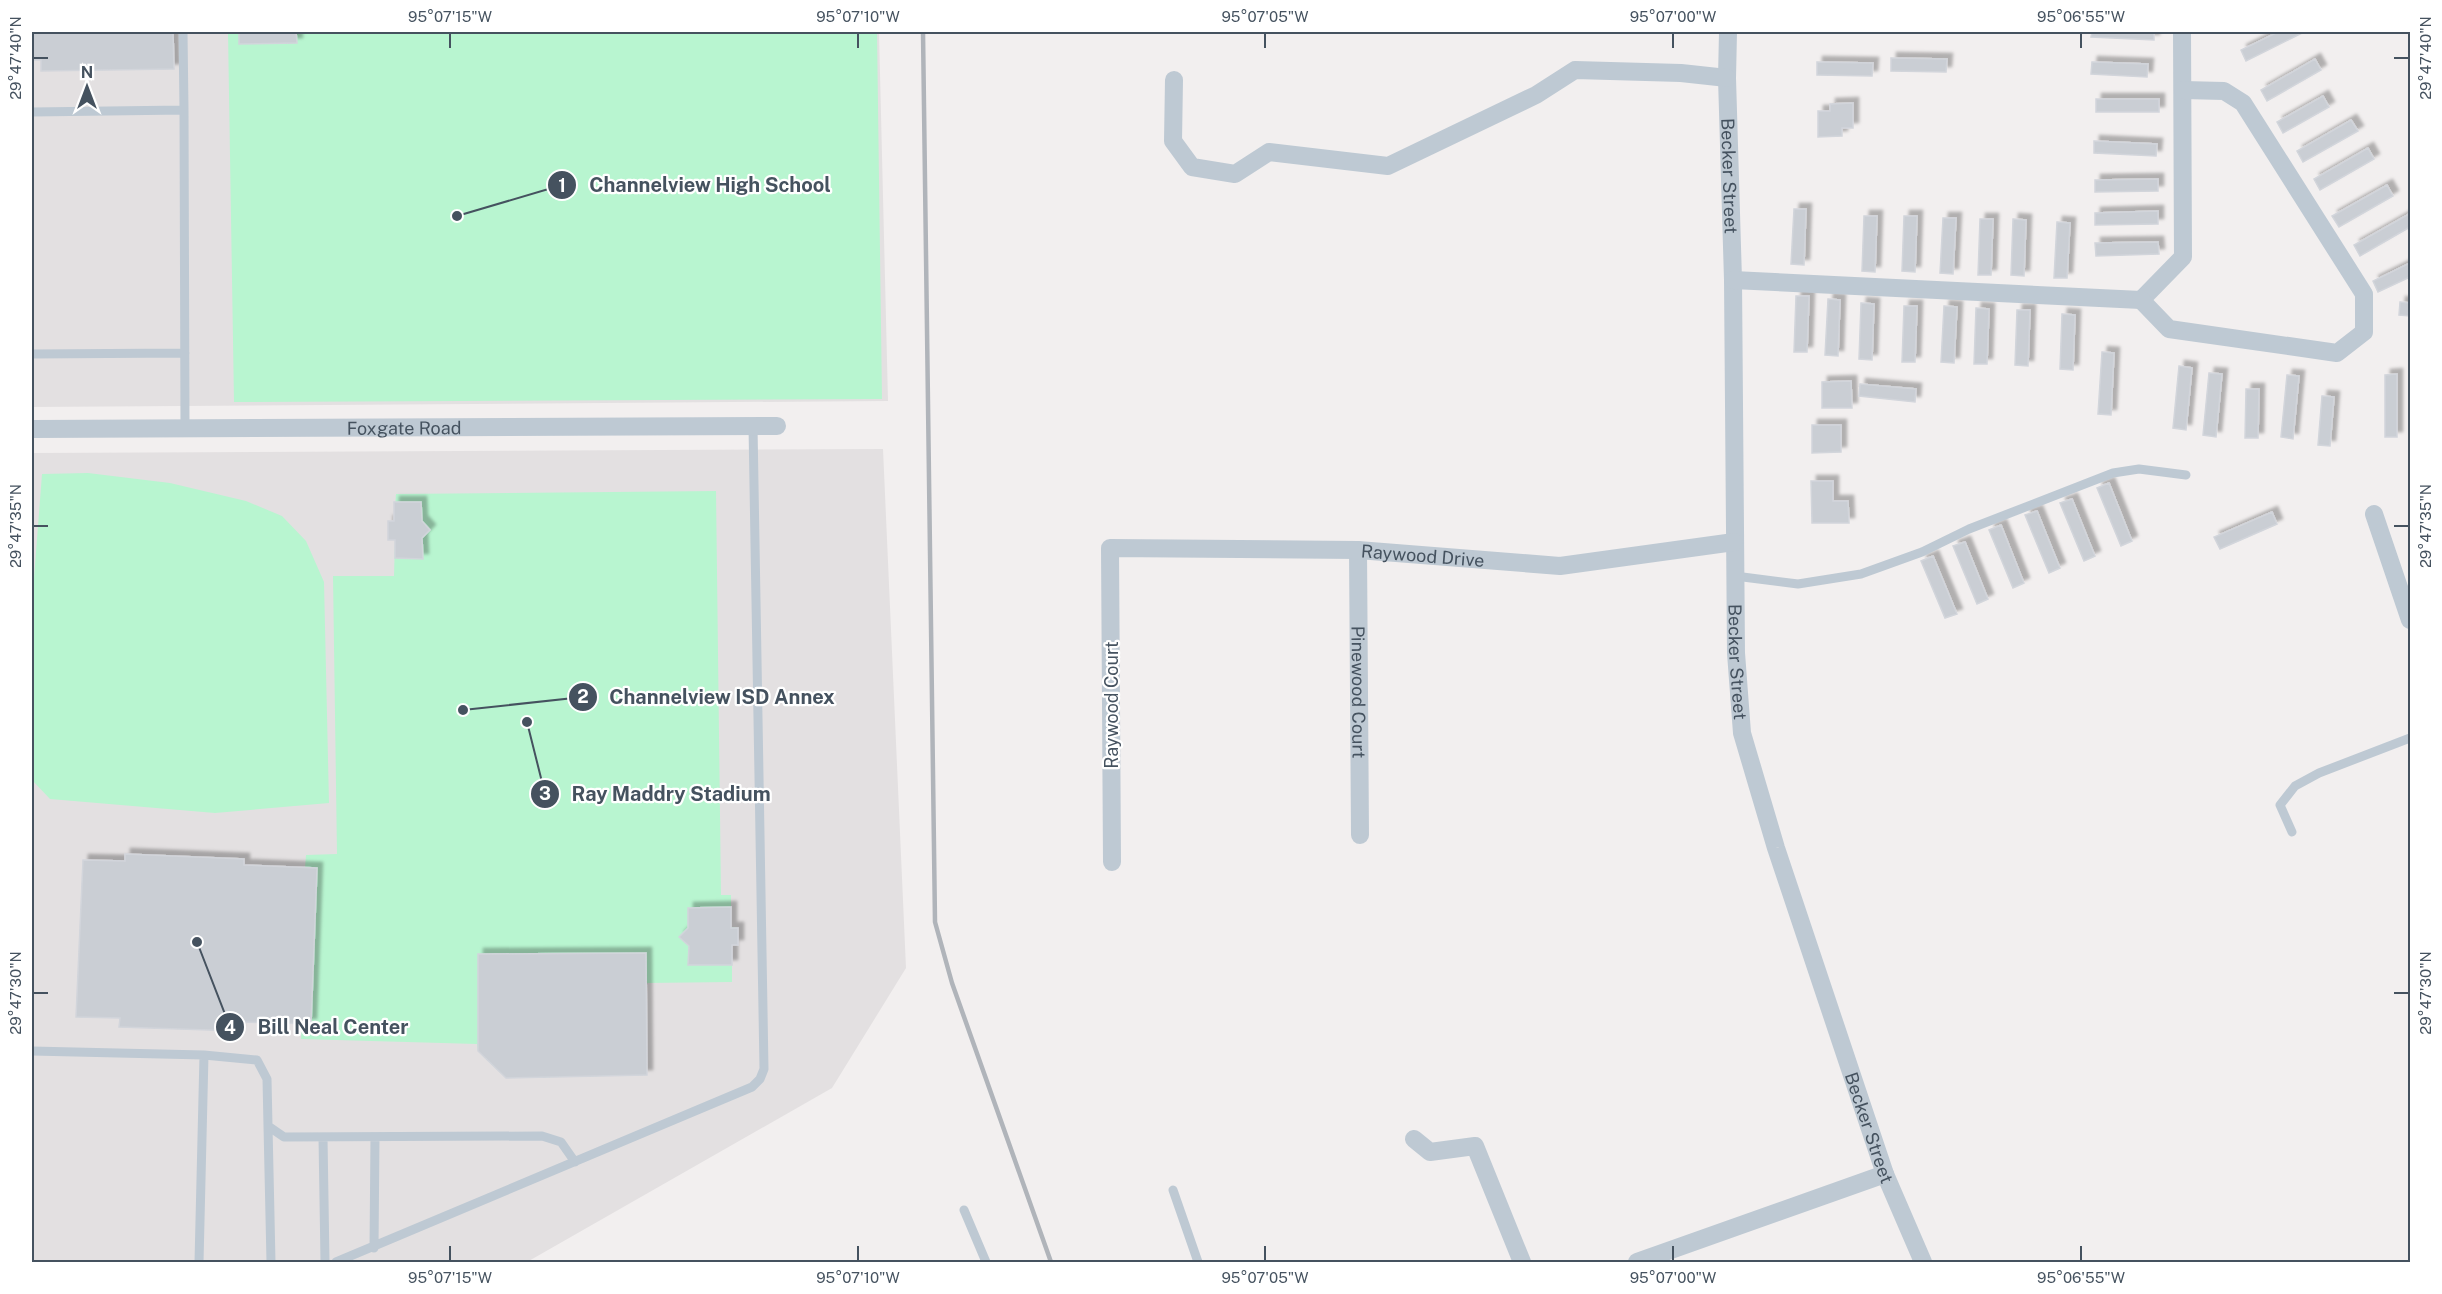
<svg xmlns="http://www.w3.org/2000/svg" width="2442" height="1294" font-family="'Public Sans',sans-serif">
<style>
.education{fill:#e3e0e1}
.green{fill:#b8f5d0}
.building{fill:#caced4;stroke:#d2d5db;stroke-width:1.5;filter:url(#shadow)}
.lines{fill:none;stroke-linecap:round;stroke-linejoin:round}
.service{stroke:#bec9d3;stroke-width:9}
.minor{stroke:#bec9d3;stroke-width:18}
.rail{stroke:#b0b4ba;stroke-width:4.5}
.ticks{fill:none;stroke:#45525f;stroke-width:2}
.labels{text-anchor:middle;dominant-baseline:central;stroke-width:4.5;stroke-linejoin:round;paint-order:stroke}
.street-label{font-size:18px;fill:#45525f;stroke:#fff}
.leader{fill:none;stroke:#45525f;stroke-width:2}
.callout-dot{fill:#45525f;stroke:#fff;stroke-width:2}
.mark-label{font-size:18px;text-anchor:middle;font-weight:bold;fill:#fff}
.callout-label{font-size:20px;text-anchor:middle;font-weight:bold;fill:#45525f;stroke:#fff;stroke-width:4.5;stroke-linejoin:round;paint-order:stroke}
.neatline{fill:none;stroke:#45525f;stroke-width:2}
.ticks-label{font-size:15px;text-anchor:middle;fill:#45525f}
</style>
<defs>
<filter id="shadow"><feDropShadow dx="5.5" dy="-5.5" stdDeviation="1.5" flood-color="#0004"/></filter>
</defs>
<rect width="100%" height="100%" fill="#f2efef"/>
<path class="education" d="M32,32H879L888,401L32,407Z
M883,449L906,968L832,1088L527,1262H32V453Z"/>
<path class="green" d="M228,32H877L882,399L234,402Z
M88,473L170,483L246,501L282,516L306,541L324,582L329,803L215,813L50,799L32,780V604L42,474Z
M716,491L721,895H731V927L738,928V945H732V982L646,983L647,1075L506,1078L478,1051L477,1044L301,1039L302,1024H311L317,868H305L306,855L337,854L333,576H394L395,540H388V521H394L396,494Z"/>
<path class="building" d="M32,32H173L174,69L41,71V60H32Z
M239,32H296L297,43L239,44Z
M2092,32H2154V40L2091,37Z
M2278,32L2302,33L2246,61L2241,50Z
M1891,58L1947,59L1946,72L1891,71Z
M2315,59L2321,70L2267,101L2261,90Z
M1817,62L1873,63L1872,76L1817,75Z
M2092,62L2148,64L2147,77L2091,74Z
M2323,96L2329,107L2283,133L2277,122Z
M2096,99H2159V112H2096Z
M1853,103V128H1842V136L1818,137V111H1830V104Z
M2351,120L2358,131L2303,162L2297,151Z
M2094,141L2157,144L2156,156L2094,153Z
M2368,148L2374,159L2320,190L2314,179Z
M2158,179V191L2095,192V180Z
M2387,185L2393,196L2339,227L2332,216Z
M1794,209H1806L1804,265L1791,264Z
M2158,211V224L2095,225V213Z
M2409,214L2410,227L2360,256L2354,245Z
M1864,216H1877L1875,272L1862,271Z
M1904,216H1917L1915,272L1902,271Z
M1943,218H1956L1953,274L1940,273Z
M1980,219H1993L1991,275H1978Z
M2013,219L2026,220L2024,276L2011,275Z
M2057,222L2070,223L2067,278H2054Z
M2158,242L2159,254L2096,256L2095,243Z
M2410,263V277L2378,292L2373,281Z
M1796,296H1809L1807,352H1794Z
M1828,299L1840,300L1838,356L1825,355Z
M2400,302L2410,303V316L2399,315Z
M1861,303L1874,304L1872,360L1859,359Z
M1904,306H1917L1915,362H1902Z
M1944,306L1957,307L1954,363L1941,362Z
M1976,308L1989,309L1987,364H1974Z
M2017,310H2030L2028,366L2015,365Z
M2062,314L2075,315L2073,370L2060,369Z
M2102,352L2114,353L2111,415L2098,414Z
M2179,366L2192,368L2186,430L2173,428Z
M2209,373L2222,374L2216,437L2203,435Z
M2397,374V437H2385V375Z
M2287,375L2299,376L2293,439L2281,437Z
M1851,381L1852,408H1822V382Z
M1860,384L1916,389L1915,402L1859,396Z
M2246,389H2259L2258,438H2245Z
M2322,396L2334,397L2330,446L2318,445Z
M1812,425H1841V452L1812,453Z
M1811,481H1833V501H1848L1849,523H1812Z
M2109,483L2132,541L2121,546L2097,488Z
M2072,499L2095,556L2084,561L2060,503Z
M394,502H421L422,521L430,530L422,538L423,559L395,558V540H388V521H394Z
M2037,511L2060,568L2049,573L2025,515Z
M2272,512L2277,524L2220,549L2214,537Z
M2001,525L2024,583L2013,588L1989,530Z
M1965,542L1988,599L1977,604L1953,546Z
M1933,556L1957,614L1945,618L1921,561Z
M125,854L244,859V865L317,868L311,1024L239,1022L238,1031L119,1027L120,1018L76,1017L83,860L125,861Z
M731,907V928H738V945H732V965H688L689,946L679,937L688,928V908Z
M646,953L647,1075L506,1078L478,1051V954Z"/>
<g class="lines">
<path class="service" d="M183,32L184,110
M32,112L184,110L185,429
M32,354L185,353
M1735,576L1798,584L1861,574L1922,552L1969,529L2113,473L2139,469L2186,475
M2292,832L2280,805L2295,786L2319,773L2410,738
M32,1051L204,1055L199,1262
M204,1055L257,1060L267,1079L268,1126L284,1137L542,1136L561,1142L575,1162
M268,1126L271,1262
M323,1137L325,1262
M1173,1190L1198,1262
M964,1210L986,1262
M374,1248L375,1137
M336,1262L752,1087L760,1079L764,1069L753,426"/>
<g class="minor">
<path id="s1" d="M1728,32L1727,78L1733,280L1736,653L1742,733L1776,848L1885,1174L1923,1262"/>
<path d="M1174,80L1173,141L1192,167L1235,174L1269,152L1388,166L1536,95L1575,70L1681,73L1727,78"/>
<path d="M1733,280L2141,300L2183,257L2182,32"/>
<path d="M2141,300L2169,329L2337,353L2364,332V294L2243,103L2224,91L2183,90"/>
<path id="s2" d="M32,429L777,426"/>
<path d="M2374,514L2410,620"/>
<path id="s3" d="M1358,550L1360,835"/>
<path id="s4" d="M1112,862L1110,548L1358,550L1560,566L1734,542"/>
<path d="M1414,1139L1430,1152L1475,1146L1522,1262"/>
<path d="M1637,1262L1885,1174"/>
</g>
<path class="rail" d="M923,32L935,922L952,983L1051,1262"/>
</g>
<path class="ticks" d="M450,33V48M858,33V48M1265,33V48M1673,33V48M2081,33V48M33,58H48M2394,58H2409M33,526H48M2394,526H2409M33,993H48M2394,993H2409M450,1246V1261M858,1246V1261M1265,1246V1261M1673,1246V1261M2081,1246V1261"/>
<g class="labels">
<g class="street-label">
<text stroke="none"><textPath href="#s1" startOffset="144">Becker Street</textPath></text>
<text stroke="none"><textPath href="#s2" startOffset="372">Foxgate Road</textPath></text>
<text stroke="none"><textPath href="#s4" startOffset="627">Raywood Drive</textPath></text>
<text stroke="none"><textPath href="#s1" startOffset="630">Becker Street</textPath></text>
<text stroke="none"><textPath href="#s3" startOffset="142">Pinewood Court</textPath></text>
<text transform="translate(1111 705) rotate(-90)">Raywood Court</text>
<text stroke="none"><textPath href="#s1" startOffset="1116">Becker Street</textPath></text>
</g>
</g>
<path class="leader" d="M457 216L562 185M463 710L583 697M527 722L545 794M197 942L230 1027"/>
<g class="callout-dot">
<circle cx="457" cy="216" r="6"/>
<circle cx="463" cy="710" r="6"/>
<circle cx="527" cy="722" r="6"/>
<circle cx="197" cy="942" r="6"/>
<circle cx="562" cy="185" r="15"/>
<circle cx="583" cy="697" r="15"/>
<circle cx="545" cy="794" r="15"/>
<circle cx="230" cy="1027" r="15"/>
</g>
<g class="mark-label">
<text x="562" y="192">1</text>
<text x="583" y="703">2</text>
<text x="545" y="800">3</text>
<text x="230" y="1034">4</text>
</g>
<g class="callout-label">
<text x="710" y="192">Channelview High School</text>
<text x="722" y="704">Channelview ISD Annex</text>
<text x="671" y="801">Ray Maddry Stadium</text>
<text x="333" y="1034">Bill Neal Center</text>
</g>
<rect width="2442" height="1294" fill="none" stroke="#ffffff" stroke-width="66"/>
<g transform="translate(87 87)" stroke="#ffffff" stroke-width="4.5" paint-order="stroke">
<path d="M0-4.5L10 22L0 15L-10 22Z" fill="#45525f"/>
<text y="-9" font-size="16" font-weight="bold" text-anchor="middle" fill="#45525f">N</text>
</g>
<rect x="33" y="33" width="2376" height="1228" class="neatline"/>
<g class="ticks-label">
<text x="450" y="22">95°07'15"W</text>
<text x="858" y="22">95°07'10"W</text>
<text x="1265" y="22">95°07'05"W</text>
<text x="1673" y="22">95°07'00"W</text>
<text x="2081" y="22">95°06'55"W</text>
<text transform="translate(16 58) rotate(-90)" y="5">29°47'40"N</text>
<text transform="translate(2426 58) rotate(-90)" y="5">29°47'40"N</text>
<text transform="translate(16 526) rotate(-90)" y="5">29°47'35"N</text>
<text transform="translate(2426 526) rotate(-90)" y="5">29°47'35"N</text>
<text transform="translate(16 993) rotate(-90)" y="5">29°47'30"N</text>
<text transform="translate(2426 993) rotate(-90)" y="5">29°47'30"N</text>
<text x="450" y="1283">95°07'15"W</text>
<text x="858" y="1283">95°07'10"W</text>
<text x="1265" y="1283">95°07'05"W</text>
<text x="1673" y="1283">95°07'00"W</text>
<text x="2081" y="1283">95°06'55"W</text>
</g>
</svg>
